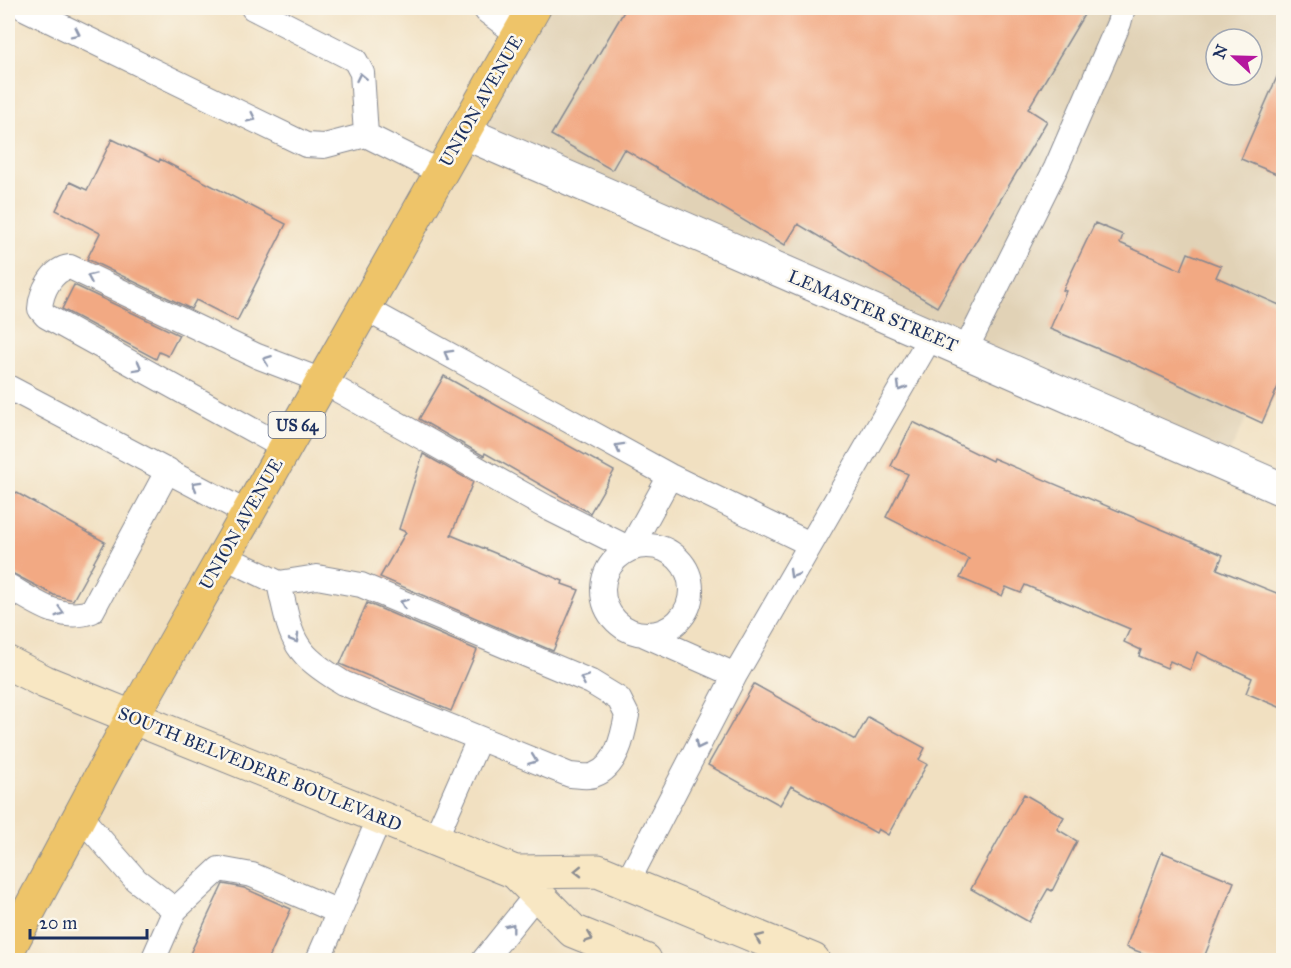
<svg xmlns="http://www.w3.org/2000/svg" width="1291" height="968" font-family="'IM FELL Great Primer',serif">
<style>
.built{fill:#e1d2b6;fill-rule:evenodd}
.building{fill:#f2a983}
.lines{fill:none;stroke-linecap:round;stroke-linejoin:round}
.lane-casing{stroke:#868890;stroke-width:26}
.street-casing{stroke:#868890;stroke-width:35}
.secondary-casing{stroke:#868890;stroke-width:35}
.primary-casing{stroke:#868890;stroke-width:35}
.lane{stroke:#fff;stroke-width:24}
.street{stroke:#fff;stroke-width:33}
.secondary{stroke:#f8e7c3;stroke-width:33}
.primary{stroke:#eec469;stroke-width:33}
.oneway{stroke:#8d97ae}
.oneway2{stroke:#8a8b90}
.labels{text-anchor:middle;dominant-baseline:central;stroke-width:5;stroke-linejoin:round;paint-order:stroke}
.shield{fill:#fbf7ec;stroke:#5e6b89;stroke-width:1.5}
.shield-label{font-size:16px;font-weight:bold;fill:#1b2f5e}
.street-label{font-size:18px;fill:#1b2f5e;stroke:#fbf7ec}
</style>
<rect width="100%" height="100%" fill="#fbf7ec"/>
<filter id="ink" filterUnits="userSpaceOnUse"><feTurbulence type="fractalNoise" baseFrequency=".0167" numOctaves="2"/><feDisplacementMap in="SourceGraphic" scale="12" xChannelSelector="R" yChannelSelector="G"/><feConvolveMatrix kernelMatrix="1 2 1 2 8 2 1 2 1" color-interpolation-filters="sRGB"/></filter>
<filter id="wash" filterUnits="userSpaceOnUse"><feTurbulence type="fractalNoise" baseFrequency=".008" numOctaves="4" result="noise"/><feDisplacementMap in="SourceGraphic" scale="24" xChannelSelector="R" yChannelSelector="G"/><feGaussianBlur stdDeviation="1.35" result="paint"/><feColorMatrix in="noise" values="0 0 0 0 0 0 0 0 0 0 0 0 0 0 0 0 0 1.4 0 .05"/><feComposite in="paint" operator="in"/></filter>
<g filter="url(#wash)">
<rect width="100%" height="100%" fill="#f1e0c1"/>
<path class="built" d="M531,8H1283V343L1229,454L471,124ZM1216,39H1252V75H1216Z"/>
<g id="blocks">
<path class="building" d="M626,8H1088L1028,109L1047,121L937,307L798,224L785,245L624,149L612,170L551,135Z
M1284,61V177L1241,159Z
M112,139L159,162L160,159L286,224L237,321L196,300L191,309L87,259L100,233L56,210L70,182L87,190Z
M1095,223L1123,235L1120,243L1181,270L1188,253L1221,266L1216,277L1284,307V373L1262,423L1130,362L1050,329L1066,291L1063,290Z
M74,285L179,335L168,356L159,352L156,359L62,309Z
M444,376L614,471L590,513L485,453L484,456L419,419Z
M913,422L992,461L993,458L1223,555L1217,569L1284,596V709L1246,693L1252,678L1197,652L1190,670L1170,661L1167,668L1139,656L1141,650L1124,642L1130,629L1025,585L1021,593L1006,587L1002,596L960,578L969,559L886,517L908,474L891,466Z
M423,454L473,482L451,535L563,581L562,584L579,590L553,651L380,577L406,532L399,529Z
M8,488L105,542L73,600L54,595L8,571Z
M367,603L477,650L451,711L340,664Z
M754,684L855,740L868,717L925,748L919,760L927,764L888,835L878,829L876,833L791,786L780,805L708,765Z
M1024,794L1064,817L1057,829L1077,841L1052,891L1048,889L1029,922L971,889Z
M1162,852L1234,882L1203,960H1161L1126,947Z
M223,884L244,888L291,909L268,960H187Z"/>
</g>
</g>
<g filter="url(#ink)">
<use href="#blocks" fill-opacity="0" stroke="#868890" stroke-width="1.5"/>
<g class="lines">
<g class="lane-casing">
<path id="lane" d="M24,8L306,145L324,146L366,135L440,172
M253,8L355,60L362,73L366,135
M364,308L670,476L810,544
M965,351L1056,168L1119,23L1123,8
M8,387L247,513
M285,448L46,316L40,309C41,292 52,269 70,267L257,356L322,381L546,507L630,549L670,476
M603 590a44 44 0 1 1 88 0a44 44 0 1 1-88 0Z
M223,556L279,583L317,577L361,585L591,682L619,699L627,715C623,736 617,767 594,775C587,778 577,775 570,775L343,683C291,651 292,641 279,583
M8,586C34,601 62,623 92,611L168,470
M645,635L735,675
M79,815L136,880L175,910L153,960
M435,839L479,739
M627,883L735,675L931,336
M175,910L219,869L252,875L339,912
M318,960L380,817
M484,960L537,894"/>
</g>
<g class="street-casing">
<path id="street" d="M490,8L521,31
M463,132L1284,490"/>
</g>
<g class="secondary-casing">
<path id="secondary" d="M8,663L45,682L515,872L598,871L813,960
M515,872L573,931L645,960"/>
</g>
<g class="primary-casing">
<path id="primary" d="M8,950L132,718L534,8"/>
</g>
<use href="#lane" class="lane"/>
<use href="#street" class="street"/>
<use href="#secondary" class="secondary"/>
<use href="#primary" class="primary"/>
</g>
<defs><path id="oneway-chevron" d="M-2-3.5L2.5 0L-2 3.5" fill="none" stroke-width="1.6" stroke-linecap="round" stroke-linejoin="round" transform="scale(1.5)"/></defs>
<g class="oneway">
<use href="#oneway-chevron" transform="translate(76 33) rotate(26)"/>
<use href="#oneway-chevron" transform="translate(361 77) rotate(-102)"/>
<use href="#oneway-chevron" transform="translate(252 118) rotate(26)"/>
<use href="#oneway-chevron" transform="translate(91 277) rotate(-156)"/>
<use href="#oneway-chevron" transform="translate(448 354) rotate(-151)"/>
<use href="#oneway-chevron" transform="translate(267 360) rotate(-159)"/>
<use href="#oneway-chevron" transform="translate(138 367) rotate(29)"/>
<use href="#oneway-chevron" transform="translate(901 387) rotate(120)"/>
<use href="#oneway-chevron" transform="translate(619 447) rotate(-151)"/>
<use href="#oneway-chevron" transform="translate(196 485) rotate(-151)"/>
<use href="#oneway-chevron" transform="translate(793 574) rotate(120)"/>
<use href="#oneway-chevron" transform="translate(404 603) rotate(-157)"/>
<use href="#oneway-chevron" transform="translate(60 612) rotate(16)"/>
<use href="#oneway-chevron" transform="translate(295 639) rotate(60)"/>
<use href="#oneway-chevron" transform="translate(584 679) rotate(-156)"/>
<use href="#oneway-chevron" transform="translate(699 745) rotate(117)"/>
<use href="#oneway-chevron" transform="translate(533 760) rotate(21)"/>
<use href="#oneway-chevron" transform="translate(511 927) rotate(-52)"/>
</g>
<g class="oneway2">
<use href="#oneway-chevron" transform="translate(578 871) rotate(179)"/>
<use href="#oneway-chevron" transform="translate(589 938) rotate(22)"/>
<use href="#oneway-chevron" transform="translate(759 938) rotate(-157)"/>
</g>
</g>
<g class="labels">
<rect class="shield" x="268.5" y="412" width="57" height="26" rx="4.5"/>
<g class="shield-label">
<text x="297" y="425">US 64</text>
</g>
<g class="street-label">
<text transform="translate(481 101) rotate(-60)">UNION AVENUE</text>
<text transform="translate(873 311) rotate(23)">LEMASTER STREET</text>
<text transform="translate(241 524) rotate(-60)">UNION AVENUE</text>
<text transform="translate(260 769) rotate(22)">SOUTH BELVEDERE BOULEVARD</text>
</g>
</g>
<rect width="1291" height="968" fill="none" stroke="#fbf7ec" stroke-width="30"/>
<g transform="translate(1234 57) rotate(292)"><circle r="28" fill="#fbf7ec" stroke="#a1a7b3" stroke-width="1.5"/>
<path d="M0-4.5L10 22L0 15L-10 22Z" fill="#b5179e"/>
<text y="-9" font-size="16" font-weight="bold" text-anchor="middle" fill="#1b2f5e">N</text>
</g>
<path d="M30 929v9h117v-9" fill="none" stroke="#1b2f5e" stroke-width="3"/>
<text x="39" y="929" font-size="18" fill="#1b2f5e" stroke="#fbf7ec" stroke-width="4.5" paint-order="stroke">20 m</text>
</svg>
